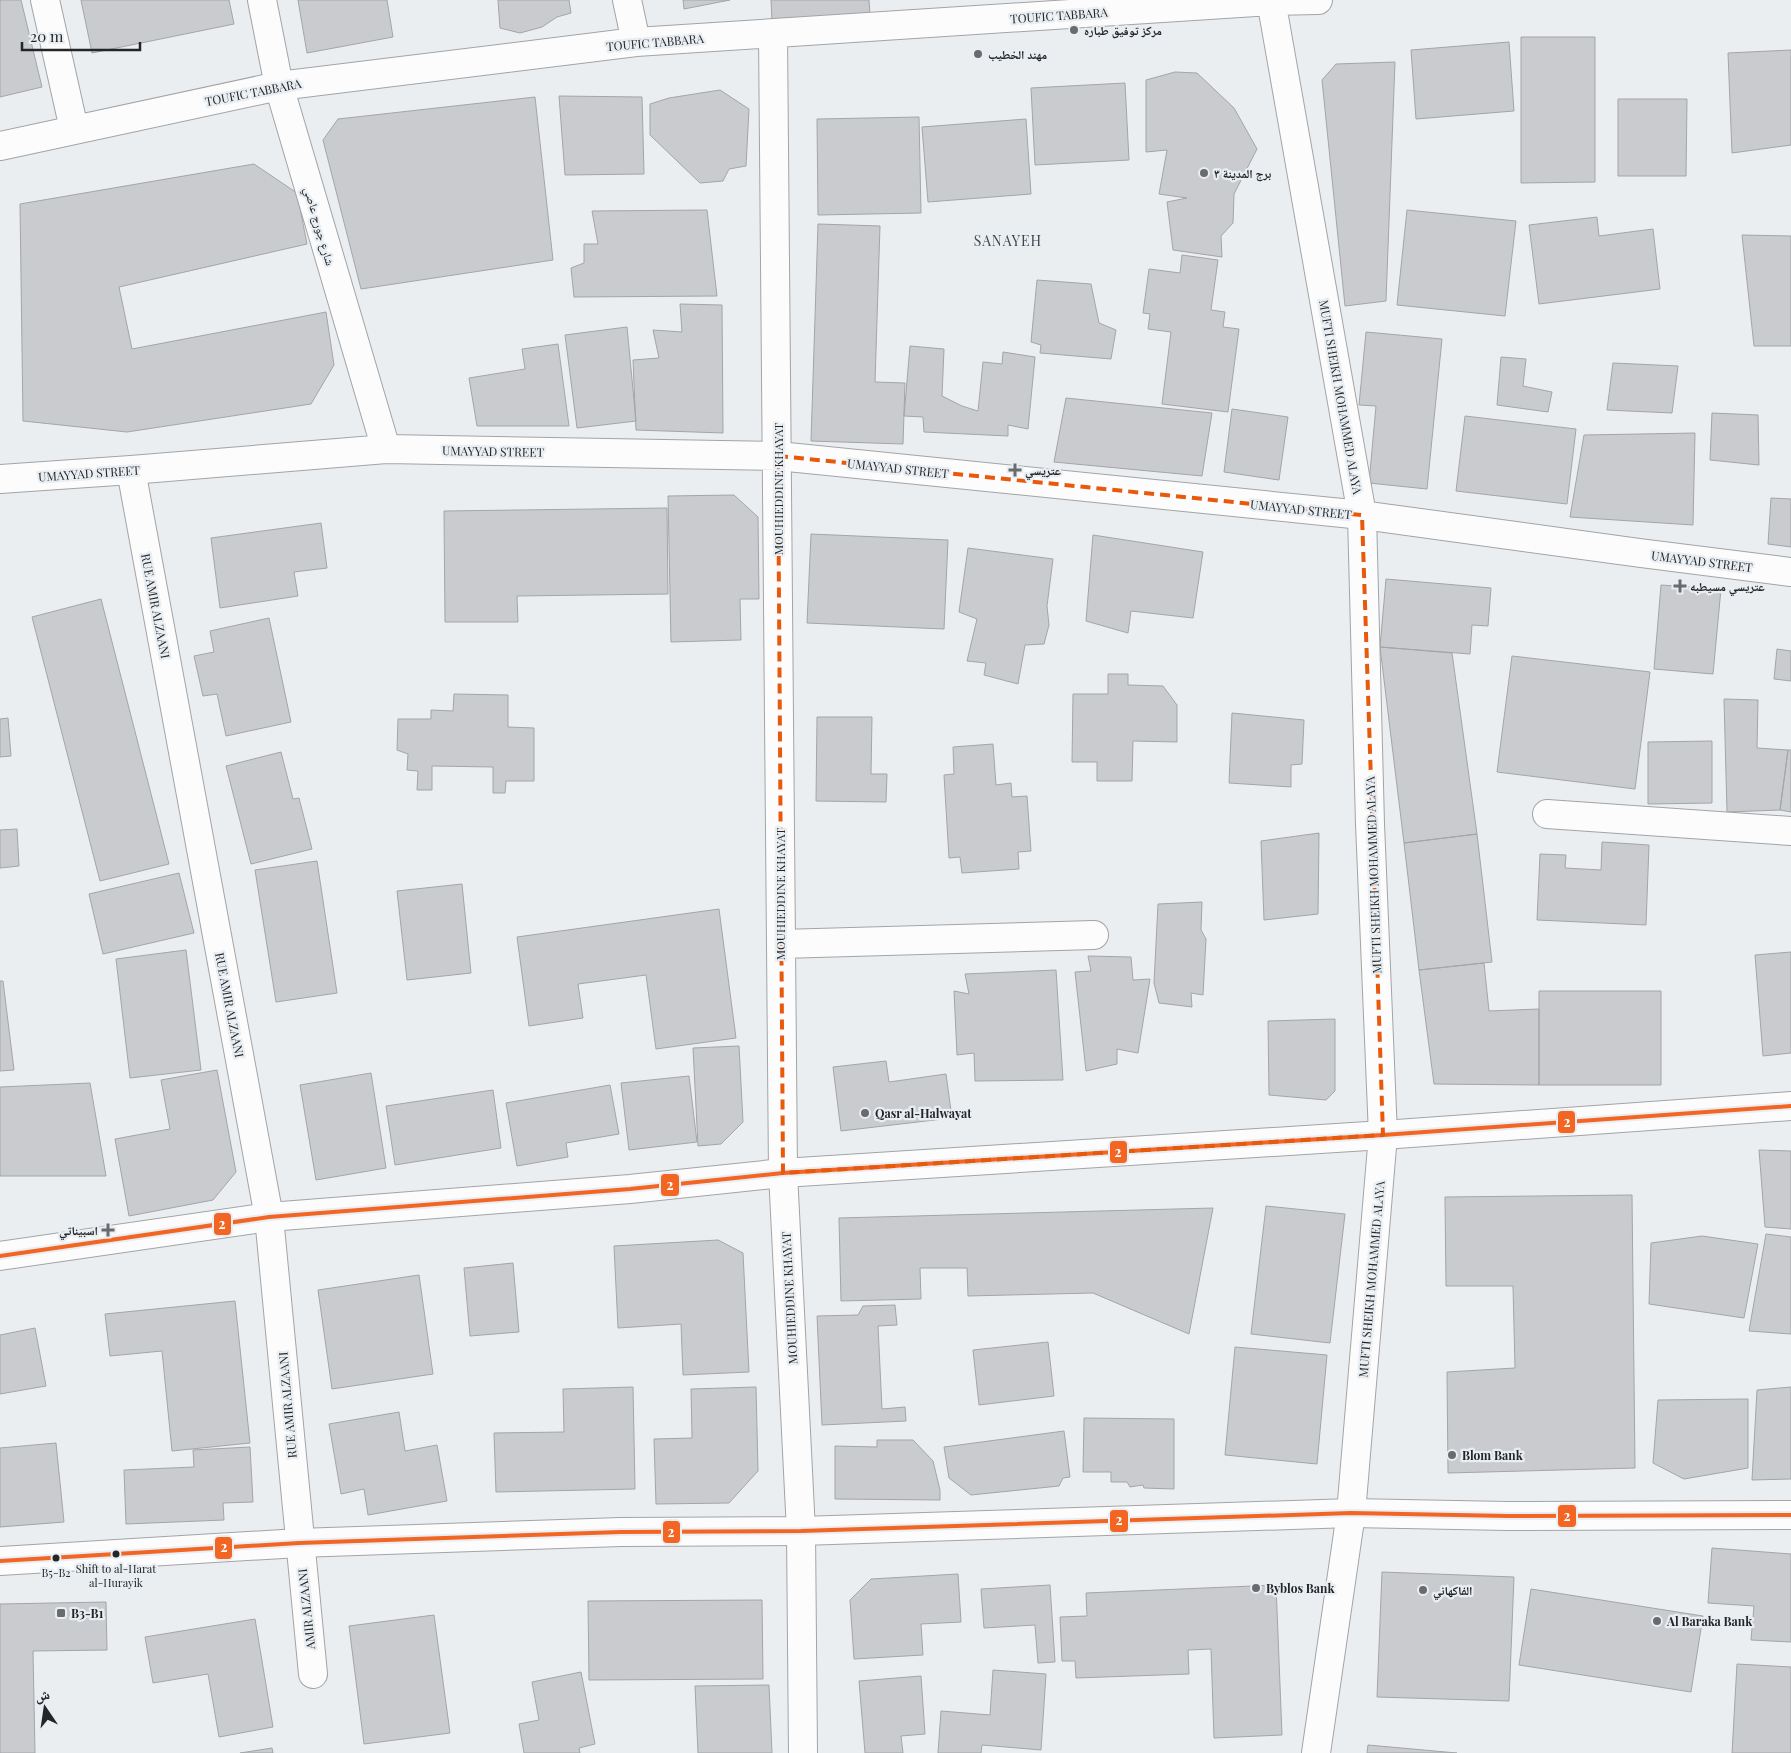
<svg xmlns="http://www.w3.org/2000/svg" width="1791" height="1753" font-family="'Playfair Display','Noto Naskh Arabic',serif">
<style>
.building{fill:#c9cbce;stroke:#a3a5a8}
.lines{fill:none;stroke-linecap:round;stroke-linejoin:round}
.minor-casing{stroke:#a2a4a6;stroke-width:30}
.major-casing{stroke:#a2a4a6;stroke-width:30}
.minor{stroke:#fcfcfd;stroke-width:28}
.major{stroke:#fcfcfd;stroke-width:28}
.bus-1-casing{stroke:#e9eef3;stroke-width:8}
.bus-1{stroke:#f26522;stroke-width:4}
.marked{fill:none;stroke:#e8590c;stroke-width:4;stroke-dasharray:10 6;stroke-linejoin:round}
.poi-dot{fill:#696b6e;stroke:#e9eef3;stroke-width:2}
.bus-dot{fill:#232527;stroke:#e9eef3;stroke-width:2}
.labels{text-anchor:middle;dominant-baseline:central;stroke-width:4.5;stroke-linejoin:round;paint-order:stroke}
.bus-label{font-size:11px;fill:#232527;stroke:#e9eef3}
.street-label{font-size:12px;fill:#232527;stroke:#e9eef3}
.poi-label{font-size:12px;font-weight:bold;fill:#232527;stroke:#e9eef3;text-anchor:start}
.neighbourhood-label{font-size:14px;letter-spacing:1px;fill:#404448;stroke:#e9eef3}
.line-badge{stroke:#e9eef3;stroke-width:2}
.badge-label{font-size:14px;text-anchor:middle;font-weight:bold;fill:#fff}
</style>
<rect width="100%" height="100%" fill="#ebeef1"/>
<path class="building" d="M0,0H21L42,87L0,97Z
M81,0H229L234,24L92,53Z
M298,0H387L393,37L307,53Z
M498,0H569L571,13L557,17L542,27L520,33L500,28Z
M683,0H730L684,9Z
M771,0H869L870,15L772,21Z
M1521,37H1595V182L1521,183Z
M1509,42L1514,111L1416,119L1411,50Z
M1791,50V145L1732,153L1728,53Z
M1395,62L1386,301L1345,306L1322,80L1336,64Z
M1175,72L1197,73L1215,90L1234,108L1257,149L1234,194L1233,223L1221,236L1222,257L1173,250L1167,202L1187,198L1159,194L1167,150L1146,152V80Z
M1125,83L1129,160L1035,165L1031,88Z
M720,90L749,109L746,166L729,169L723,181L700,183L650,135V104L669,98Z
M559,96L642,97L644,174L565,175Z
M535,97L553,260L361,289L323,140L338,119Z
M1618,99H1687L1686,176H1618Z
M919,117L921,213L818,215L817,119Z
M1026,119L1031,194L928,202L922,127Z
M254,164L297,193L307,244L119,287L132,349L326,312L334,365L311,404L127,432L23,421L20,204Z
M707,210L717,296L574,297L571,268L584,263V244H598L592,211Z
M1407,210L1516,221L1505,316L1397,305Z
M1597,217L1599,236L1653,229L1660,289L1539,304L1529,225Z
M818,224L880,226L875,382L905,383L903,444L811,441Z
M1742,235L1791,236V346H1754Z
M1182,255L1218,260L1211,310L1225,312L1223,327L1239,329L1228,412L1162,404L1171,332L1148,329L1150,314L1143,313L1149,269L1180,273Z
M1037,280L1091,284L1099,323L1116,330L1111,359L1040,353L1041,345L1031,342Z
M680,304L722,305L723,433L636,430L633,360L659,358L653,330L682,332Z
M627,327L636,421L577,428L565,335Z
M1366,332L1442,339L1427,489L1369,483L1376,406L1359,405Z
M558,344L569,426H477L469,378L525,369L522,349Z
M910,346L944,349L942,396L962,406L978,411L983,362L1002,364L1003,352L1035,357L1028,429L1008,425V436L924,432L923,417L904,416Z
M1501,357L1526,359L1523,386L1552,392L1548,412L1497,405Z
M1613,363L1678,366L1672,413L1607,410Z
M1066,398L1212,413L1202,476L1054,462Z
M1232,409L1288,417L1279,480L1224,472Z
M1712,413L1758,415L1759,465L1710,460Z
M1465,416L1576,429L1567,504L1456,491Z
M1695,433L1693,525L1570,517L1584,435Z
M734,495L758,517L759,599H740L741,640L671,642L668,496Z
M1771,498L1791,499V547L1768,544Z
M667,508L668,594L517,596L518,622H445L444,511Z
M321,523L327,568L294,572L298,596L220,608L211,538Z
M811,534L948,540L944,629L807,623Z
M1093,535L1203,552L1193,618L1131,611L1128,633L1086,621Z
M968,548L1053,559L1047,606L1049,625L1044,644L1025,645L1018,684L984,675L986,663L967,661L977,619L959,612Z
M1386,579L1491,588L1488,626L1472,625L1470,654L1380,647Z
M1661,585L1721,589L1713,674L1654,669Z
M101,599L169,864L100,881L32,617Z
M269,618L291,722L226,736L217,694L203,696L194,656L214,652L210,631Z
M1380,647L1452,653L1477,834L1404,843Z
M1777,649L1791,651V681L1774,679Z
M1512,656L1650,672L1635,789L1497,772Z
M1108,674H1128V685L1163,686L1177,705V742L1133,741L1132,781H1097V762H1072L1073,694H1108Z
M454,694L508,695V727L534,728V781H506L505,793H493V767L432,766V790H417L418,771L407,770L408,754L397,750L398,719H431V710L453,711Z
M1724,699L1758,700L1757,748L1788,750L1780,810L1727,812Z
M1232,713L1304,720L1302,764L1291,765V787L1229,783Z
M817,717H872L871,774H887L886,802L816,801Z
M8,718L11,756L0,757V719Z
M1712,741V803L1648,804V742Z
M993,744L996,785L1011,783L1012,797L1027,796L1031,851L1018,852L1019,869L962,873L960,857L949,858L944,775L954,774L953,747Z
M1788,750H1791V812L1780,810Z
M281,752L293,799L299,798L312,849L251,864L226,766Z
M17,829L19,866L0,868V830Z
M1319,833L1318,914L1264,920L1261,841Z
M1477,834L1492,962L1419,970L1404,843Z
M1602,842L1649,845L1646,925L1537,920L1540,854L1566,855L1565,868L1601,870Z
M317,861L337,993L276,1002L255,870Z
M179,873L194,933L103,954L89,894Z
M462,884L471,973L407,980L397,891Z
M1202,902L1201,930L1206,939L1203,995L1191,993L1192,1007L1159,1003L1154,983L1158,904Z
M719,909L736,1038L656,1049L646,975L578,984L583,1018L529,1026L517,937Z
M186,950L201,1070L130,1078L116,959Z
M1791,952V1053L1763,1056L1755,955Z
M1088,956L1131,957L1133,980L1150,979L1138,1053L1117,1049V1064L1086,1071L1075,972L1091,971Z
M1484,963L1489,1011L1539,1009V1085L1434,1084L1419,970Z
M1056,970L1063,1080L975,1081L974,1053L957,1055L954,991L969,994L965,974Z
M0,981H3L14,1070L0,1071Z
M1539,991H1661V1085H1539Z
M1335,1019V1091L1326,1100L1269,1095L1268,1021Z
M739,1046L743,1122L721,1144L698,1146L693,1048Z
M886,1061L889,1082L946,1074L952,1118L841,1131L833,1067Z
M217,1070L236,1172L213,1200L129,1216L115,1139L170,1129L161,1080Z
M371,1073L386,1168L316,1180L300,1085Z
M689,1076L697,1142L629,1150L621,1083Z
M90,1083L106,1176H0V1087Z
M610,1085L619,1134L566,1143L568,1157L517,1166L506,1103Z
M493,1090L501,1148L395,1165L386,1106Z
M1759,1150L1791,1151V1229L1765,1227Z
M1632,1195L1635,1468L1448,1473L1447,1372L1515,1368L1513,1286H1446L1445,1197Z
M1266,1206L1345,1214L1330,1343L1251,1334Z
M1213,1208L1189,1334L1093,1293L968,1296L967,1268H920L921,1299L841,1301L839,1218Z
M1766,1234L1791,1237V1334L1749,1331Z
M1702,1236L1758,1244L1744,1318L1649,1304L1651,1243Z
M718,1240L743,1253L749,1372L683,1375L681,1324L618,1328L614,1246Z
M513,1263L519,1332L470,1336L464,1268Z
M419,1275L433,1374L332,1389L318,1290Z
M235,1301L250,1443L172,1451L162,1351L110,1356L105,1314Z
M895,1305L897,1325L878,1326L882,1409L905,1407L906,1421L822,1425L817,1316L858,1315L863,1306Z
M35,1328L46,1386L0,1394V1335Z
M1048,1342L1054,1396L979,1405L973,1350Z
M1235,1347L1327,1355L1317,1464L1225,1455Z
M633,1387L635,1489L496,1492L494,1433L564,1432L563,1389Z
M756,1387L758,1471L729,1503L656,1504L654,1439L692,1438L691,1389Z
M1791,1387V1479L1752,1480L1757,1390Z
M1748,1399V1468L1684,1479L1653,1463L1658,1400Z
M399,1412L405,1451L437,1445L447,1501L368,1515L364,1489L341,1494L329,1424Z
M1084,1418L1174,1419V1489L1144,1488L1143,1485L1130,1487L1127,1482H1111V1472H1083Z
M1064,1431L1070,1477L1063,1478L1059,1486L971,1495L949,1478L944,1447Z
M877,1440H913L933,1461L940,1490V1500L835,1499V1446L877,1447Z
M56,1443L64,1522L0,1527V1448Z
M250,1447L253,1502L223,1503L224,1520L126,1524L124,1470L194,1467L193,1450Z
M1712,1548L1791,1554V1642L1751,1640L1754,1606L1708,1603Z
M1382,1572L1514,1577L1509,1701L1377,1697Z
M958,1574L961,1622L921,1624L923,1655L854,1659L850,1600L871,1579Z
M1050,1585L1055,1662L1038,1663L1035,1625L984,1628L981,1589Z
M1276,1585L1282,1735L1214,1738L1211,1649L1188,1650L1189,1674L1076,1678L1075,1661H1062L1060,1617L1087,1616L1086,1593Z
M1531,1589L1703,1616L1691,1692L1519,1665Z
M762,1600L763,1679L589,1680L588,1601Z
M106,1602L107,1650L33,1651L35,1753H0V1604Z
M434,1615L450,1733L364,1744L349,1626Z
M255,1619L273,1727L219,1737L208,1674L153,1683L145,1637Z
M1737,1664L1791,1667V1753H1732Z
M993,1670L1046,1674L1041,1750L982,1745L981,1753H938L941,1711L990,1715Z
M581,1672L595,1744L579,1748L580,1753H524L519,1724L539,1720L532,1682Z
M921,1676L925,1734L901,1736L903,1753H865L859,1681Z
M769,1685L772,1753H698L695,1686Z
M1368,1745L1457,1753H1367Z
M272,1748L273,1753H240Z"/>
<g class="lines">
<g class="minor-casing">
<path id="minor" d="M45,0L74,129
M262,0L279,86L386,449
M627,0L636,42
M1271,0L1362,515L1370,824L1383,1135L1351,1513L1316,1753
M773,34L783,1173L801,1531L803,1753
M0,146L279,86L636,42L1271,1L1318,0
M131,470L269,1217L313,1674
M0,479L131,470L386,449L778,456L1362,515L1640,553L1791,572
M1547,814L1791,831
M781,944L1094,935"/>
</g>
<g class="major-casing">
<path id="major" d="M0,1256L269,1217L630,1189L783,1173L1383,1135L1791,1106
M0,1561L299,1543L621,1532L801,1531L1351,1513L1508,1516L1791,1515"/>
</g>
<use href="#minor" class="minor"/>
<use href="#major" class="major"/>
<g class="bus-1-casing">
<path id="bus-1" d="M0,1256L269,1217L630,1189L783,1173L1383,1135L1791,1106
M0,1561L299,1543L621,1532L801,1531L1351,1513L1508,1516L1791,1515"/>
</g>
<use href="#bus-1" class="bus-1"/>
</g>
<path class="marked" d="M778,456L1362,515L1383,1135L783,1173Z"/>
<g class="poi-dot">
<circle cx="1074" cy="30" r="5"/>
<circle cx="978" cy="54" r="5"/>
<circle cx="1204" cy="173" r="5"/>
<path d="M1012.5 462.5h5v5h5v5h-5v5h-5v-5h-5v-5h5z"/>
<path d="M1677.5 578.5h5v5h5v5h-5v5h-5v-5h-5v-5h5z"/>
<circle cx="865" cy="1113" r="5"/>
<path d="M105.5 1222.5h5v5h5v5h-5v5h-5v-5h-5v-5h5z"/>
<circle cx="1452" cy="1455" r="5"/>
<circle cx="1256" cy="1588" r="5"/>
<circle cx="1423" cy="1590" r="5"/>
<rect x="56" y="1608" width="10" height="10" rx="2.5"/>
<circle cx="1657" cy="1621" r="5"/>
</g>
<g class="bus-dot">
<circle cx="116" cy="1554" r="4.5"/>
<circle cx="56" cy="1558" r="4.5"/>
</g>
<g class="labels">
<g class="bus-label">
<text x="116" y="1568">Shift to al-Harat<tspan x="116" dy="14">al-Hurayik</tspan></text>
<text x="56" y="1572">B5-B2</text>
</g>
<g class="street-label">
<text transform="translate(1059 15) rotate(-4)">TOUFIC TABBARA</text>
<text transform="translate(655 42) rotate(-5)">TOUFIC TABBARA</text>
<text transform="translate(253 92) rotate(-11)">TOUFIC TABBARA</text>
<text transform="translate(320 226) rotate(74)">شارع جورج عاصي</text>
<text transform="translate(1341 397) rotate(80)">MUFTI SHEIKH MOHAMMED ALAYA</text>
<text transform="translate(493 451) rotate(1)">UMAYYAD STREET</text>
<text transform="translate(898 468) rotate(6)">UMAYYAD STREET</text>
<text transform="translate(89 473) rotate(-4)">UMAYYAD STREET</text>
<text transform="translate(778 489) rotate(-90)">MOUHIEDDINE KHAYAT</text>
<text transform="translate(1301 509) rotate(6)">UMAYYAD STREET</text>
<text transform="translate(1702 561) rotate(7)">UMAYYAD STREET</text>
<text transform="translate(156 606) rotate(79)">RUE AMIR ALZAANI</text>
<text transform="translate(1373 875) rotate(-92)">MUFTI SHEIKH MOHAMMED ALAYA</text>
<text transform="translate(780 894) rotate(-90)">MOUHIEDDINE KHAYAT</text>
<text transform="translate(230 1005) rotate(79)">RUE AMIR ALZAANI</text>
<text transform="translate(1371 1279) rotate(-85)">MUFTI SHEIKH MOHAMMED ALAYA</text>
<text transform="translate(789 1298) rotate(-93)">MOUHIEDDINE KHAYAT</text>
<text transform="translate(287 1405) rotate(-95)">RUE AMIR ALZAANI</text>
<text transform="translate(306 1609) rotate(-96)">AMIR ALZAANI</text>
</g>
<g class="poi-label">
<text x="1084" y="30">مركز توفيق طباره</text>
<text x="988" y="54">مهند الخطيب</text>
<text x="1214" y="173">برج المدينة ٣</text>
<text x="1025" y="470">عتريسي</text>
<text x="1690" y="586">عتريسي مسيطبه</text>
<text x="875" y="1113">Qasr al-Halwayat</text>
<text x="98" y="1230" text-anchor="end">اسبيناتي</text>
<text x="1462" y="1455">Blom Bank</text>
<text x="1266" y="1588">Byblos Bank</text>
<text x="1433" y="1590">الفاكهاني</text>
<text x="71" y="1613">B3-B1</text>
<text x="1667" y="1621">Al Baraka Bank</text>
</g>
<g class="neighbourhood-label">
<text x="1008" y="240">SANAYEH</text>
</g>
</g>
<g class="line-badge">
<rect x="1557" y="1110" width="19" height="24" rx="5" fill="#f26522"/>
<rect x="1109" y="1140" width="19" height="24" rx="5" fill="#f26522"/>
<rect x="660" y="1173" width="20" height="24" rx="5" fill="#f26522"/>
<rect x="213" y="1212" width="19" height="24" rx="5" fill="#f26522"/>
<rect x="1557" y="1504" width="20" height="24" rx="5" fill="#f26522"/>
<rect x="1109" y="1509" width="20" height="24" rx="5" fill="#f26522"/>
<rect x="662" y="1520" width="19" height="24" rx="5" fill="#f26522"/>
<rect x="214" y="1536" width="19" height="24" rx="5" fill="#f26522"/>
</g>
<g class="badge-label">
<text x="1567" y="1127">2</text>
<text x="1118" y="1157">2</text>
<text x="670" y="1190">2</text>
<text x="222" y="1229">2</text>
<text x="1567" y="1521">2</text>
<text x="1119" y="1525">2</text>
<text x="671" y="1537">2</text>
<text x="224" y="1552">2</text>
</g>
<g transform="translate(45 1708) rotate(347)" stroke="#e9eef3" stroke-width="4" paint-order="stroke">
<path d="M0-4L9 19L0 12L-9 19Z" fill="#232527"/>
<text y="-8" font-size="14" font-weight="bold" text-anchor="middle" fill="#232527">ش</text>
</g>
<path d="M22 42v8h118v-8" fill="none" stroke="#232527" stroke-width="2.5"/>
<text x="30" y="42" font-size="15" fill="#232527" stroke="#e9eef3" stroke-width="4" paint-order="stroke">20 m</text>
</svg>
